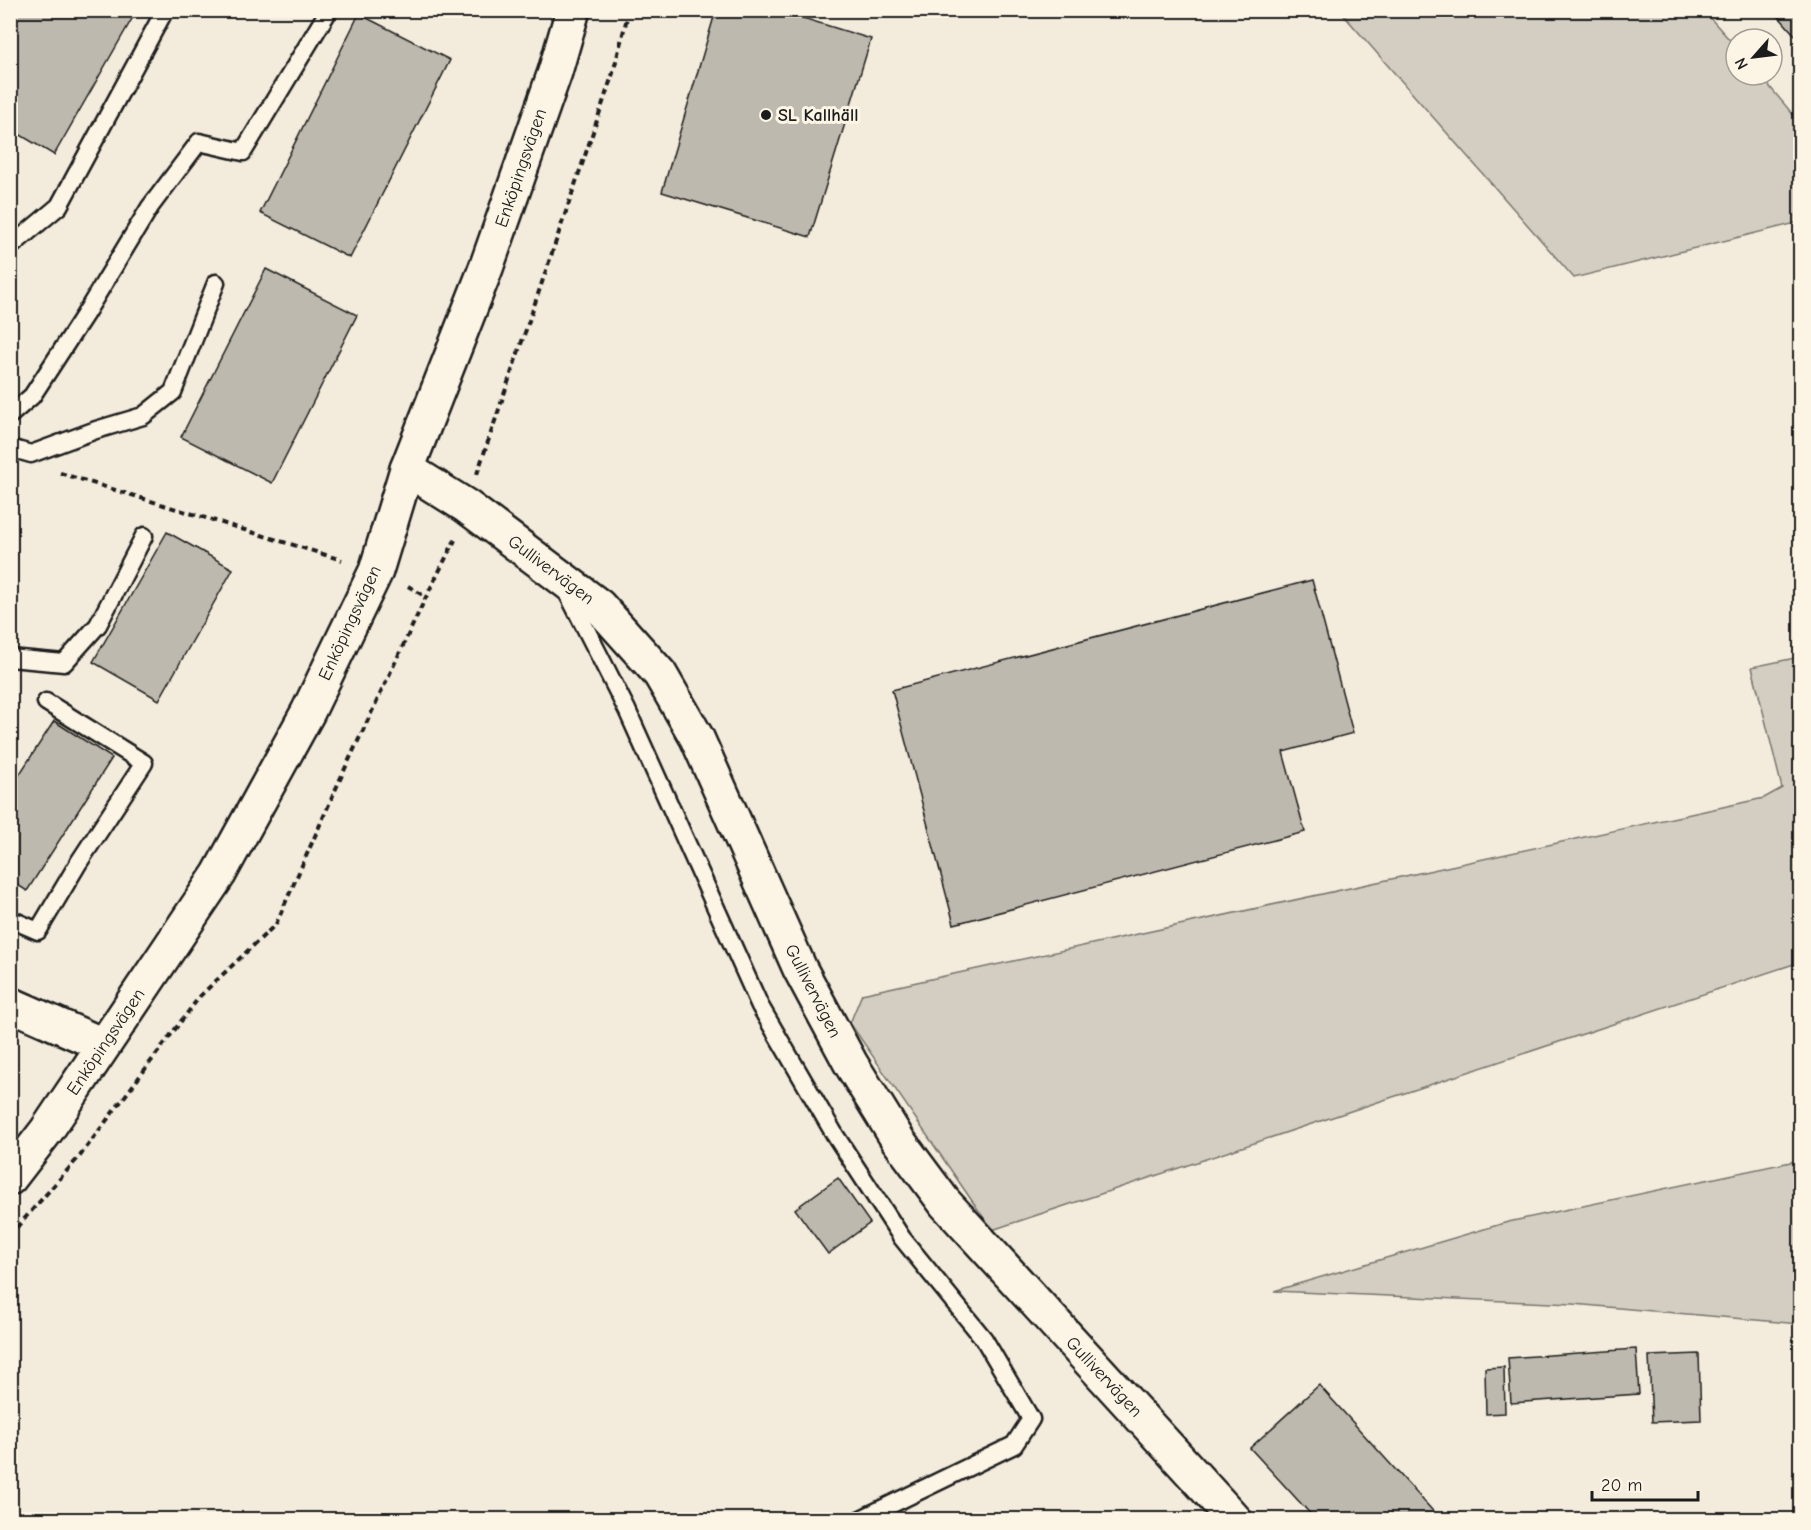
<svg xmlns="http://www.w3.org/2000/svg" width="1811" height="1530" font-family="'Comic Neue',sans-serif">
<style>
.green{fill:#d3cec1;stroke:#78756e;stroke-width:1.5}
.building{fill:#beb9ae;stroke:#1c1c1c;stroke-width:1.5}
.lines{fill:none;stroke-linecap:round;stroke-linejoin:round}
.lane-casing{stroke:#1c1c1c;stroke-width:21}
.street-casing{stroke:#1c1c1c;stroke-width:38}
.secondary-casing{stroke:#1c1c1c;stroke-width:38}
.path{stroke:#1c1c1c;stroke-width:4;stroke-dasharray:6 4.5;stroke-linecap:butt}
.lane{stroke:#fcf5e5;stroke-width:16}
.street{stroke:#fcf5e5;stroke-width:33}
.secondary{stroke:#fcf5e5;stroke-width:33}
.poi-dot{fill:#1c1c1c;stroke:#fcf5e5;stroke-width:2}
.labels{text-anchor:middle;dominant-baseline:central;stroke-width:6;stroke-linejoin:round;paint-order:stroke}
.poi-label{font-size:18px;font-weight:bold;fill:#1c1c1c;stroke:#fcf5e5;text-anchor:start}
.street-label{font-size:18px;fill:#1c1c1c;stroke:#fcf5e5}
</style>
<rect width="100%" height="100%" fill="#f3ecdd"/>
<filter id="ink" filterUnits="userSpaceOnUse"><feTurbulence type="fractalNoise" baseFrequency=".0167" numOctaves="2"/><feDisplacementMap in="SourceGraphic" scale="12" xChannelSelector="R" yChannelSelector="G"/><feConvolveMatrix kernelMatrix="1 2 1 2 8 2 1 2 1" color-interpolation-filters="sRGB"/></filter>
<g filter="url(#ink)">
<path class="green" d="M1340,11H1704L1736,47V75H1760L1800,123V222L1574,278Z
M1800,657V962L992,1230L850,1023L862,994L1764,798L1782,788L1752,667Z
M1800,1160V1324L1573,1304L1274,1291L1508,1222Z"/>
<path class="building" d="M10,10H137L54,155L14,131L10,137Z
M716,10H777L871,39L810,237L662,192Z
M1773,10H1800V41Z
M359,14L450,60L350,258L260,213Z
M266,269L357,315L272,483L181,437Z
M167,532L233,569L159,700L93,662Z
M1312,580L1353,733L1283,752L1305,832L954,924L892,690Z
M54,721L112,758L27,891L10,880V789Z
M838,1178L870,1223L828,1254L795,1209Z
M1636,1349L1639,1394L1511,1403L1508,1358Z
M1699,1354L1701,1420L1652,1422L1649,1356Z
M1504,1367L1505,1413L1486,1414L1485,1368Z
M1319,1385L1441,1520H1316L1250,1448Z"/>
<g class="lines">
<g class="lane-casing">
<path id="lane" d="M10,247L59,206L165,10
M10,415L32,396L84,316L150,207L199,142L243,152L329,10
M10,448L31,454L96,430L143,416L173,392L216,283
M566,590L627,710L760,1006L835,1135L902,1238L984,1339L1031,1419L1014,1445L859,1520
M10,658L64,663L98,625L144,536
M10,919L38,931L79,862L144,763L46,702"/>
</g>
<g class="street-casing">
<path id="street" d="M407,469L466,506L599,606L660,674L697,738L800,969L851,1064L898,1140L945,1203L1235,1520
M10,1004L103,1045"/>
</g>
<g class="secondary-casing">
<path id="secondary" d="M10,1178L47,1130L219,874L308,712L376,571L407,469L486,268L555,72L573,10"/>
</g>
<path class="path" d="M60,473L342,560
M477,474L613,73L629,10
M408,586L426,597
M10,1235L80,1156L200,996L276,924L342,775L426,597L455,540"/>
<use href="#lane" class="lane"/>
<use href="#street" class="street"/>
<use href="#secondary" class="secondary"/>
</g>
</g>
<circle class="poi-dot" cx="766" cy="115" r="6"/>
<g class="labels">
<g class="poi-label">
<text x="778" y="115">SL Kallhäll</text>
</g>
<g class="street-label">
<text transform="translate(521 168) rotate(-71)">Enköpingsvägen</text>
<text transform="translate(551 570) rotate(37)">Gullivervägen</text>
<text transform="translate(350 623) rotate(-65)">Enköpingsvägen</text>
<text transform="translate(813 991) rotate(63)">Gullivervägen</text>
<text transform="translate(106 1042) rotate(-56)">Enköpingsvägen</text>
<text transform="translate(1104 1377) rotate(47)">Gullivervägen</text>
</g>
</g>
<rect width="1811" height="1530" fill="none" stroke="#fcf5e5" stroke-width="36"/>
<rect x="18" y="18" width="1775" height="1494" fill="none" stroke="#1c1c1c" stroke-width="2" filter="url(#ink)"/>
<g transform="translate(1754 57) rotate(242)"><circle r="28" fill="#fcf5e5" stroke="#a29e95" stroke-width="1.5"/>
<path d="M0-4.5L10 22L0 15L-10 22Z" fill="#1c1c1c"/>
<text y="-9" font-size="16" font-weight="bold" text-anchor="middle" fill="#1c1c1c">N</text>
</g>
<path d="M1592 1491v9h106v-9" fill="none" stroke="#1c1c1c" stroke-width="3"/>
<text x="1601" y="1491" font-size="18" fill="#1c1c1c" stroke="#fcf5e5" stroke-width="4.5" paint-order="stroke">20 m</text>
</svg>
